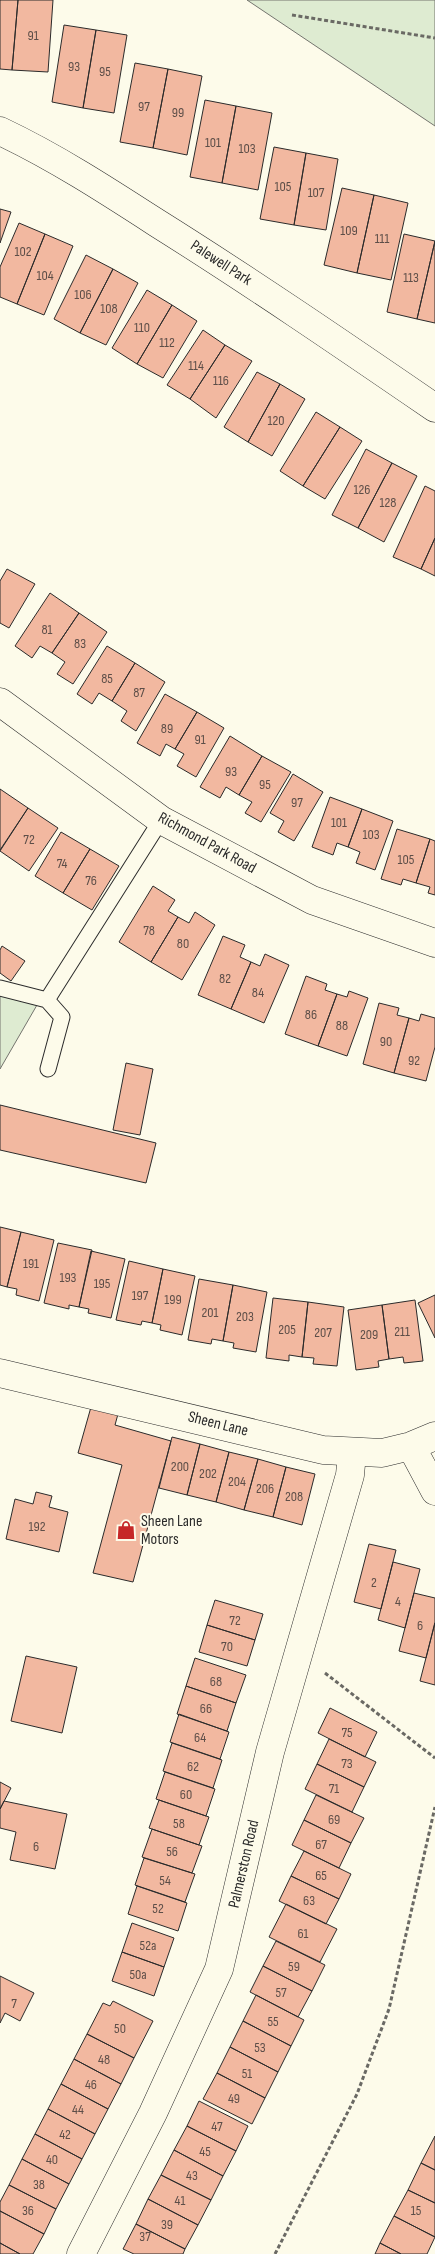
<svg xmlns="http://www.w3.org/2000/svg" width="435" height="2254" font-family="'Sofia Sans Condensed',sans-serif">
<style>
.green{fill:#deebd1;stroke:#74746e}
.building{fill:#f2b8a0;stroke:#2b2b2b}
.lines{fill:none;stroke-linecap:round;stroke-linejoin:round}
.lane-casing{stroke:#2b2b2b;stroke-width:17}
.street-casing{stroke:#2b2b2b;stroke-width:29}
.secondary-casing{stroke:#2b2b2b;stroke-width:29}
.path{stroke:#6a6964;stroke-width:3;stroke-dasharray:4 2.5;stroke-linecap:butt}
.lane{stroke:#fdfbea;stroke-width:15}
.street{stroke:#fdfbea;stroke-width:28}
.secondary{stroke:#fdfbea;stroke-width:28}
.labels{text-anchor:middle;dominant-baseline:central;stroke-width:4;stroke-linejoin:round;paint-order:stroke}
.number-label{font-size:14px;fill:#5d4e48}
.street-label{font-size:16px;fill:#2b2b2b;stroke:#fdfbea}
.poi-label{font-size:16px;fill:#2b2b2b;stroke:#fdfbea;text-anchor:start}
</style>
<rect width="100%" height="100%" fill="#fdfbea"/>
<path class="green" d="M247,0H435V126Z
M0,994L37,1005L0,1069Z"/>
<path class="building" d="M0,0H18L12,70L0,69Z
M18,0H53L48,72L12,70Z
M64,25L96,30L83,108L52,102Z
M96,30L127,35L114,113L83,108Z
M135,63L168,69L153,148L120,142Z
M168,69L202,76L187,155L153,148Z
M205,100L236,106L222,183L190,177Z
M236,106L272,113L258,190L222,183Z
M274,147L306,153L294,225L260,219Z
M306,153L338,159L326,230L294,225Z
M342,188L374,195L357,273L324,265Z
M374,195L408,203L391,280L357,273Z
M0,209L11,212L0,243Z
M19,223L45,234L17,304L0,297V267Z
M45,234L73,246L44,315L17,304Z
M404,234L435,241L417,319L387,312Z
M435,241V323L417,319Z
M86,255L113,269L80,333L54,319Z
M113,269L138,283L106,345L80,333Z
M147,290L172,305L137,364L112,348Z
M172,305L197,321L163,378L137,364Z
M203,330L225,345L190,399L167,385Z
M225,345L252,361L216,418L190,399Z
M257,372L280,384L248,442L224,427Z
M280,384L305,399L272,456L248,442Z
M316,412L340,427L303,486L280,471Z
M340,427L362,441L325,499L303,486Z
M366,449L392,463L358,528L332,515Z
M392,463L417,476L384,542L358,528Z
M425,486L435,491V538L421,569L393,557Z
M435,538V576L421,569Z
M7,569L35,584L9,628L0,623V581Z
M50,593L79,613L52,653L40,646L32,658L15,646Z
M79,613L107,632L73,684L57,674L65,662L52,653Z
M107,646L135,663L112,701L99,693L92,704L77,694Z
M135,663L165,682L136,731L121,721L127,711L112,701Z
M165,694L197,712L175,749L166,744L160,756L137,743Z
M197,712L224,728L196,777L177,766L184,754L175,749Z
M230,736L262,756L239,795L226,787L220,798L200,787Z
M262,756L291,772L261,822L245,813L252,802L239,795Z
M293,774L323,792L294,841L278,832L284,821L270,813Z
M0,789L28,808L0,850Z
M330,797L362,809L348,847L337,843L333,855L312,847Z
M28,808L58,828L29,871L0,851Z
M362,809L393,821L375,870L356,863L360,852L348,847Z
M397,829L430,839L416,883L403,879L401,885L381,879Z
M61,832L90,849L63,893L35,876Z
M430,839L435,841V895L428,893L430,887L416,883Z
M90,849L119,866L92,910L63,893Z
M153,886L175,900L168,911L178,917L151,962L119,942Z
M195,912L215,925L182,980L151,962L178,917L189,923Z
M223,936L245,945L240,957L251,962L231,1009L198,995Z
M2,946L25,961L11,981L0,973V950Z
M265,954L289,965L264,1023L231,1009L251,962L260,966Z
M306,976L327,984L325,990L337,994L318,1046L285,1034Z
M349,991L368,998L347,1056L318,1046L337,994L347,997Z
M379,1003L399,1008L397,1015L409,1018L394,1073L363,1064Z
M421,1014L435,1018V1047L426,1081L394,1073L409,1018L419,1021Z
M126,1063L153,1069L140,1135L113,1130Z
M0,1105L156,1143L146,1183L0,1150Z
M0,1227L21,1232L7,1287L0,1285Z
M21,1232L54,1240L39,1301L16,1295L17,1289L7,1287Z
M58,1243L92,1250L79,1307L69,1305V1309L44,1303Z
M91,1251L125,1259L111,1318L88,1313L89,1309L79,1307Z
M129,1261L163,1269L152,1323L142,1321L141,1325L116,1320Z
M163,1269L195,1276L182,1335L160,1330L161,1325L152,1323Z
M199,1279L233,1285L223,1341L212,1339L211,1344L188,1340Z
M233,1285L267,1292L256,1352L233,1348L234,1343L223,1341Z
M435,1295V1338L418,1303Z
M273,1298L308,1302L302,1357L289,1355V1361L266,1358Z
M415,1300L423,1361L404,1363L403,1357L389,1359L382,1305Z
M308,1302L344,1307L337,1366L313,1364L314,1358L302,1357Z
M382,1305L389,1359L378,1361L379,1367L356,1370L348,1310Z
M91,1407L118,1414L115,1425L171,1441L133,1582L93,1573L122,1465L78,1453Z
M172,1437L200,1444L187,1495L159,1488Z
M200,1444L229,1452L216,1502L187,1495Z
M229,1452L258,1459L244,1510L216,1502Z
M258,1459L286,1467L273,1517L244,1510Z
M286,1467L315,1474L302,1525L273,1517Z
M36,1492L52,1496L49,1507L68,1512L59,1552L6,1539L15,1499L33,1504Z
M369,1544L396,1550L381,1609L354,1602Z
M393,1562L420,1569L405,1628L378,1620Z
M414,1593L435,1598V1622L426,1658L399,1651Z
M215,1600L263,1614L255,1640L207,1625Z
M435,1623V1685L420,1681Z
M207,1625L255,1640L247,1666L199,1652Z
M26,1656L77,1667L62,1733L11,1721Z
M195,1658L246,1675L236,1703L186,1686Z
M186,1686L236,1703L227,1731L177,1714Z
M330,1708L377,1732L365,1757L318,1733Z
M179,1714L229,1732L220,1759L170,1742Z
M329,1739L376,1762L364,1787L317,1764Z
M172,1743L222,1760L213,1788L163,1771Z
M317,1764L364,1787L352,1812L305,1789Z
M165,1772L215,1789L206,1816L156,1799Z
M0,1782L11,1788L0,1809Z
M316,1795L364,1818L351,1843L304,1820Z
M159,1800L209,1817L199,1845L149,1828Z
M4,1801L67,1814L55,1869L10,1860L16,1832L0,1828V1809Z
M304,1820L351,1843L339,1868L292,1845Z
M152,1829L202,1846L192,1873L142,1857Z
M304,1851L351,1874L339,1899L291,1876Z
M144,1858L195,1874L185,1902L135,1885Z
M291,1876L339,1899L326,1924L279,1901Z
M137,1886L187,1903L178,1931L128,1914Z
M286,1904L337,1929L320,1962L269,1937Z
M132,1923L174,1938L164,1967L122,1952Z
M276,1941L325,1965L312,1991L263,1966Z
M122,1952L164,1967L154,1996L112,1981Z
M263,1966L312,1991L298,2017L250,1992Z
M0,1976L34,1993L20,2021L5,2013L0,2023Z
M256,1995L304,2020L291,2046L243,2021Z
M113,2001L153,2021L134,2058L87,2034L103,2003L110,2006Z
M243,2021L291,2046L278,2072L230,2047Z
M87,2034L134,2058L121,2084L74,2059Z
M230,2047L278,2072L265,2098L217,2073Z
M74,2059L121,2084L108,2109L61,2084Z
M217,2073L265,2098L252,2124L203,2099Z
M61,2084L108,2109L95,2134L48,2109Z
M199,2101L248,2126L236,2151L187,2126Z
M48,2109L95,2134L82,2159L35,2134Z
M187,2126L236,2151L223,2176L174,2150Z
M35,2134L82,2159L69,2184L22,2159Z
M435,2136V2170L421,2163Z
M174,2150L223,2176L211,2200L161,2175Z
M22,2159L69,2184L56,2209L9,2185Z
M421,2163L435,2170V2203L408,2190Z
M161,2175L211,2200L198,2225L148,2199Z
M9,2185L56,2209L44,2234L0,2211V2202Z
M408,2190L435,2203V2237L394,2216Z
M148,2199L198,2225L185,2249L136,2224Z
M0,2211L44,2234L33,2254H20L0,2243Z
M394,2216L435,2237L427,2254H401L380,2243Z
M136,2224L185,2249L183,2254H134L123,2249Z
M0,2243L20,2254H0Z
M380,2243L401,2254H375Z"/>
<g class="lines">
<g class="lane-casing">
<path id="lane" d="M0,988L47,1000L62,1017L48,1069
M47,1000L161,820"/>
</g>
<g class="street-casing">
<path id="street" d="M0,131C55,157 106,190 157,223C251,282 343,345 435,408
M0,702L161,820L312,900L435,943
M81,2254L153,2113L219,1969L270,1752L350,1475L352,1453"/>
</g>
<g class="secondary-casing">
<path id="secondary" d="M0,1373L323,1450L382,1453L411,1446L435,1436
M411,1446L435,1491"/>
</g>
<path class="path" d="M292,15L435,38
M325,1673L435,1758
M275,2254L357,2094L389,2009L435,1807"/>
<use href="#lane" class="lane"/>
<use href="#street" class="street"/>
<use href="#secondary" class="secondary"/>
</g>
<defs>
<g id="shop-bare" transform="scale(1.5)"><path d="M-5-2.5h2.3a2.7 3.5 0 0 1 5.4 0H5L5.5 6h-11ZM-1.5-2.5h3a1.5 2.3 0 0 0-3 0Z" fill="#c62828" stroke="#fdfbea" stroke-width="2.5" paint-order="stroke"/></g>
</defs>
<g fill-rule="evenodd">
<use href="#shop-bare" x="126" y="1530"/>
</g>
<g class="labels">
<g class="number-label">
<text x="33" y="35">91</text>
<text x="74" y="66">93</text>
<text x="105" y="71">95</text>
<text x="144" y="106">97</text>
<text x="178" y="112">99</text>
<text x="213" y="142">101</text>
<text x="247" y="148">103</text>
<text x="283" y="186">105</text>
<text x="316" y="192">107</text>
<text x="349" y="230">109</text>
<text x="382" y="238">111</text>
<text x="23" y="251">102</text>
<text x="45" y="275">104</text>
<text x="411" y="277">113</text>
<text x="83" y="294">106</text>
<text x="109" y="308">108</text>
<text x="142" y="327">110</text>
<text x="167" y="342">112</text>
<text x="196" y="365">114</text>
<text x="221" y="380">116</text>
<text x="276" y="420">120</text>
<text x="362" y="489">126</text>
<text x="388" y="502">128</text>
<text x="47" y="629">81</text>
<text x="80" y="643">83</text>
<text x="107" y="678">85</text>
<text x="139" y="692">87</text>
<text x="167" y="728">89</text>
<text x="200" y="739">91</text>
<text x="231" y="771">93</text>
<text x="265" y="784">95</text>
<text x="297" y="802">97</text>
<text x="339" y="822">101</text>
<text x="371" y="834">103</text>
<text x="29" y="839">72</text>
<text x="406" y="859">105</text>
<text x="62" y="863">74</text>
<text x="91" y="880">76</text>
<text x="149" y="930">78</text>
<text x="183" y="943">80</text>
<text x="225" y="978">82</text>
<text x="258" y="992">84</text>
<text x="311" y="1014">86</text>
<text x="342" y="1025">88</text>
<text x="386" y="1041">90</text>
<text x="414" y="1060">92</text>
<text x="31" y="1263">191</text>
<text x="68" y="1277">193</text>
<text x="102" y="1283">195</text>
<text x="140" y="1295">197</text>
<text x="173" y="1299">199</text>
<text x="210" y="1312">201</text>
<text x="245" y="1316">203</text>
<text x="287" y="1329">205</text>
<text x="402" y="1331">211</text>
<text x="323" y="1332">207</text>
<text x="369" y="1334">209</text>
<text x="180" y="1466">200</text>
<text x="208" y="1473">202</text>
<text x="237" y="1481">204</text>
<text x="265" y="1488">206</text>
<text x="294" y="1496">208</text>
<text x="37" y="1526">192</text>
<text x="374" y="1582">2</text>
<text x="398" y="1601">4</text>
<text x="235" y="1620">72</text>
<text x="420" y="1625">6</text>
<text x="227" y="1646">70</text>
<text x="216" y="1681">68</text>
<text x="206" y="1708">66</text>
<text x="347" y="1732">75</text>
<text x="200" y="1737">64</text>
<text x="347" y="1763">73</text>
<text x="193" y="1766">62</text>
<text x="334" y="1788">71</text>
<text x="186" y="1794">60</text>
<text x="334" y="1819">69</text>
<text x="179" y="1823">58</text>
<text x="321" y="1844">67</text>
<text x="36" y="1846">6</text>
<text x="172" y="1851">56</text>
<text x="321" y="1875">65</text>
<text x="165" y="1880">54</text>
<text x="309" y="1900">63</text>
<text x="158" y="1908">52</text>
<text x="303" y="1933">61</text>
<text x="148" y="1945">52a</text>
<text x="294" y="1966">59</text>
<text x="138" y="1974">50a</text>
<text x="281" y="1992">57</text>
<text x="14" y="2003">7</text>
<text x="273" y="2021">55</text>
<text x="120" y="2028">50</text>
<text x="260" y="2047">53</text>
<text x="104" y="2059">48</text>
<text x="247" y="2073">51</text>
<text x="91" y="2084">46</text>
<text x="234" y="2098">49</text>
<text x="78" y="2109">44</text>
<text x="217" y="2126">47</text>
<text x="65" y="2134">42</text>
<text x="205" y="2151">45</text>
<text x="52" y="2159">40</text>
<text x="192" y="2175">43</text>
<text x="39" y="2184">38</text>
<text x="180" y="2200">41</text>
<text x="28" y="2210">36</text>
<text x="416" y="2210">15</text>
<text x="167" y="2224">39</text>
<text x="145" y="2236">37</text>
</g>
<g class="street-label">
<text transform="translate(221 263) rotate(33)">Palewell Park</text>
<text transform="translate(207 843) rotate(29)">Richmond Park Road</text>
<text transform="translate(218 1424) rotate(14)">Sheen Lane</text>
<text transform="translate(244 1864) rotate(-77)">Palmerston Road</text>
</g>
<g class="poi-label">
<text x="141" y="1521">Sheen Lane<tspan x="141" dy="18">Motors</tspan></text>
</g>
</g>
</svg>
